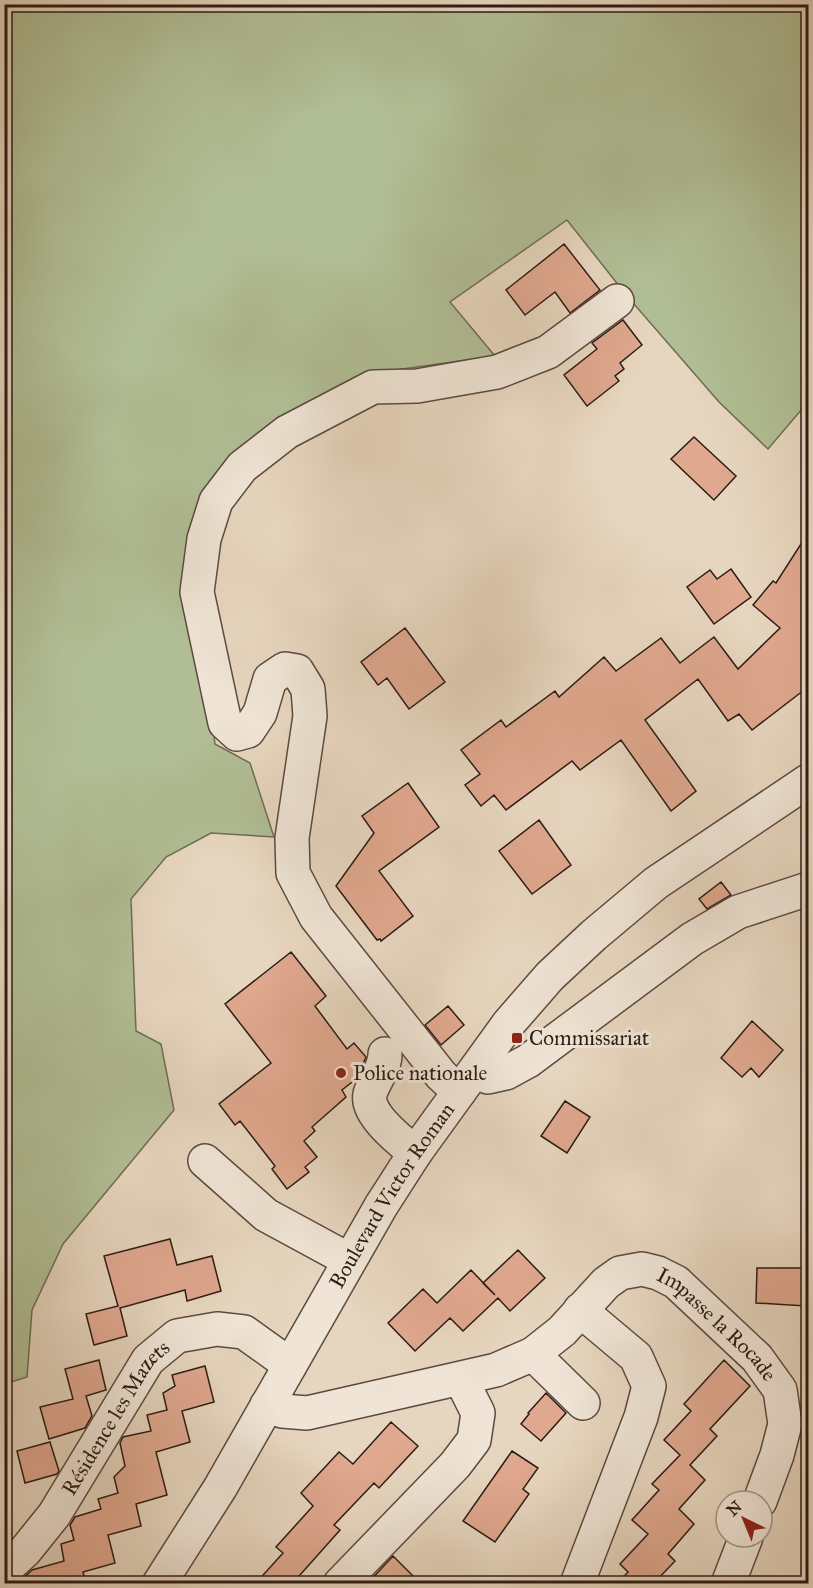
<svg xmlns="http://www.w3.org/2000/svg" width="813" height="1588" font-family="'IM FELL Great Primer',serif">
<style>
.green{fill:#b1be95;stroke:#6e6d55;stroke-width:1.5}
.building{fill:#e0a88f;stroke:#2c1c15;stroke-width:1.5}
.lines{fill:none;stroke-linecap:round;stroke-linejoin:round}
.minor-casing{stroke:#5b4a40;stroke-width:36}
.minor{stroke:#efe4d5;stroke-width:33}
.poi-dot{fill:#8f2418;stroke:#efe4d5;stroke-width:2}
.labels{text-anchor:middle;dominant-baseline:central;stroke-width:6;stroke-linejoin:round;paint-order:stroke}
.poi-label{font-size:21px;fill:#2c1c15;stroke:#efe4d5;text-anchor:start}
.street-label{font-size:21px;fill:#2c1c15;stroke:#efe4d5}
</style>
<rect width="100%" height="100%" fill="#e7d6bf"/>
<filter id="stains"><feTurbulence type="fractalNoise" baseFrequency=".00333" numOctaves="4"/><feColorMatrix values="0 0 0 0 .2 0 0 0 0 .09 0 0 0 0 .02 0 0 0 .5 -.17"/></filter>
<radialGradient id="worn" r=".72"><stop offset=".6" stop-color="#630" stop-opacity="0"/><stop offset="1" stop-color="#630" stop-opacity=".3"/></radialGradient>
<path class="green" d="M5,5H808V402L768,449L719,402L627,296L567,220L450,302L495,356L374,373L209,494L204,657L215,744L250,763L274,837L211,833L166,857L131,899L136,1031L161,1044L174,1110L63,1244L32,1310L27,1377L5,1384Z"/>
<path class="building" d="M564,244L600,290L570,313L555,292L525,315L506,290Z
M623,320L642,345L620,363L624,369L615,376L619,381L587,406L564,375L597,349L592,343Z
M694,437L736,476L714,500L671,459Z
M808,533V687L752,730L739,714L728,721L698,679L645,720L696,791L671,811L621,740L580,770L572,761L506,810L494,795L481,806L465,785L480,774L461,750L501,720L506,727L555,691L559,697L604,657L616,671L661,638L680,663L714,637L738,669L780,628L753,605L773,581L776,583Z
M731,569L751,597L714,624L687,587L710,570L717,579Z
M405,628L445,682L409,709L387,678L378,685L361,662Z
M408,783L439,827L379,871L413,916L381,941L380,939L377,940L336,886L374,833L362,816Z
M539,820L571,865L532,894L499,851Z
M721,882L731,895L707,909L699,899Z
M291,952L326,996L315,1006L347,1049L354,1043L366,1057L356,1079L342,1090L346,1097L312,1127L315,1131L304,1141L317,1157L305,1167L309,1172L287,1189L272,1169L275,1166L240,1121L235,1125L219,1104L271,1063L225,1004Z
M448,1006L464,1025L441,1045L425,1025Z
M752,1021L783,1050L759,1077L751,1068L742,1077L721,1058Z
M565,1101L590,1117L567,1153L541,1136Z
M170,1239L177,1265L212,1256L221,1291L187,1301L185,1290L120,1308L127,1336L94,1345L86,1314L118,1306L104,1256Z
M518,1250L545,1278L510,1311L498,1298L463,1331L450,1318L415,1351L388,1323L423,1289L437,1303L471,1270L495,1295L483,1283Z
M757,1268H806V1306L756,1303Z
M99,1360L106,1390L86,1396L92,1416L85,1428L49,1439L40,1407L73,1399L65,1369Z
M724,1360L750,1386L710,1429L717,1436L690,1465L705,1480L679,1509L694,1524L668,1554L675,1561L653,1584H617L628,1572L620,1564L648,1534L632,1520L659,1490L652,1484L680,1455L664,1440L691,1411L684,1404Z
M205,1366L214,1402L182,1411L190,1442L156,1452L167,1495L136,1504L141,1526L108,1535L115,1563L83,1572L86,1584H17L32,1570L64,1561L61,1544L74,1540L70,1525L75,1517L101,1509L98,1499L118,1493L114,1477L125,1466L120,1443L123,1437L151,1431L147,1415L167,1410L163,1393L175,1386L172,1375Z
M546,1393L566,1413L541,1441L521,1424L529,1414L528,1413Z
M391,1422L418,1446L379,1488L374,1483L334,1525L340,1530L292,1584H255L283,1553L276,1547L313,1506L301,1493L339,1452L353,1464Z
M50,1442L59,1471L57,1474L25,1483L17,1451Z
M512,1451L538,1468L523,1489L529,1494L495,1542L463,1521Z
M393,1556L421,1584H367Z"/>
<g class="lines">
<g class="minor-casing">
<g id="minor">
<path d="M385,1054C385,1069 374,1080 370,1094C365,1114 402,1142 415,1153"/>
<path d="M477,1068L488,1077L506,1073L528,1061L692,939L738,912L808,889"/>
<path d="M459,1092L441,1075L316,917L293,873L292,838L310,716L308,689L297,671L285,669L270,679L260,713L248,731L237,734L225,723L197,592L204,539L216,501L242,467L287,432L373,387L417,386L497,372L548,352L617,301"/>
<path d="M205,1161L266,1215L349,1260"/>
<path d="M533,1354L583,1403"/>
<path id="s1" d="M267,1405L282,1411L307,1413L496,1370L533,1354L562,1331L606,1283L620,1273L642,1269L658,1273L676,1282L757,1358L780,1390L785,1424L777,1455L760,1501"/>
<path id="s2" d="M4,1570L25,1551L54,1515L148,1360L177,1336L217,1329L244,1332L290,1365"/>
<path id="s3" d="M159,1584L220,1488L381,1206L415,1153L509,1023L550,976L594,935L656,883L808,781"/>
<path d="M340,1584L455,1465L474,1440L478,1413L461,1379"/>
<path d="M577,1584L641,1417L649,1386L636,1357L580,1310"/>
<path d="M728,1584L746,1537"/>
</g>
</g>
<use href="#minor" class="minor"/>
</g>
<g class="poi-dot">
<rect x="511" y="1032" width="12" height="12" rx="3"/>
<circle cx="341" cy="1073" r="6"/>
</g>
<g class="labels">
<g class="poi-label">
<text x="529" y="1038">Commissariat</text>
<text x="353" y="1073">Police nationale</text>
</g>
<g class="street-label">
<text stroke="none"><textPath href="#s3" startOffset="453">Boulevard Victor Roman</textPath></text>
<text stroke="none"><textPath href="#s1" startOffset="512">Impasse la Rocade</textPath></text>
<text stroke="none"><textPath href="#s2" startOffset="190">Résidence les Mazets</textPath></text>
</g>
</g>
<rect width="813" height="1588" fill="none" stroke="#e7d6bf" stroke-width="24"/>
<rect x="6" y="6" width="801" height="1576" fill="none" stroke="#2c1c15" stroke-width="3"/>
<rect x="12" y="12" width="789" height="1564" fill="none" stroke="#2c1c15" stroke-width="1.5"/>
<g transform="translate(744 1519) rotate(317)"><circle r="28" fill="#efe4d5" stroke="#a19488" stroke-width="1.5"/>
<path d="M0-4.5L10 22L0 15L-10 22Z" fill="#8f2418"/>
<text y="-9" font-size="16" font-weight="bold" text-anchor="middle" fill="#2c1c15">N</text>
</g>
<rect width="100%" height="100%" filter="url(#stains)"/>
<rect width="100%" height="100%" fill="url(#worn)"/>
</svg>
